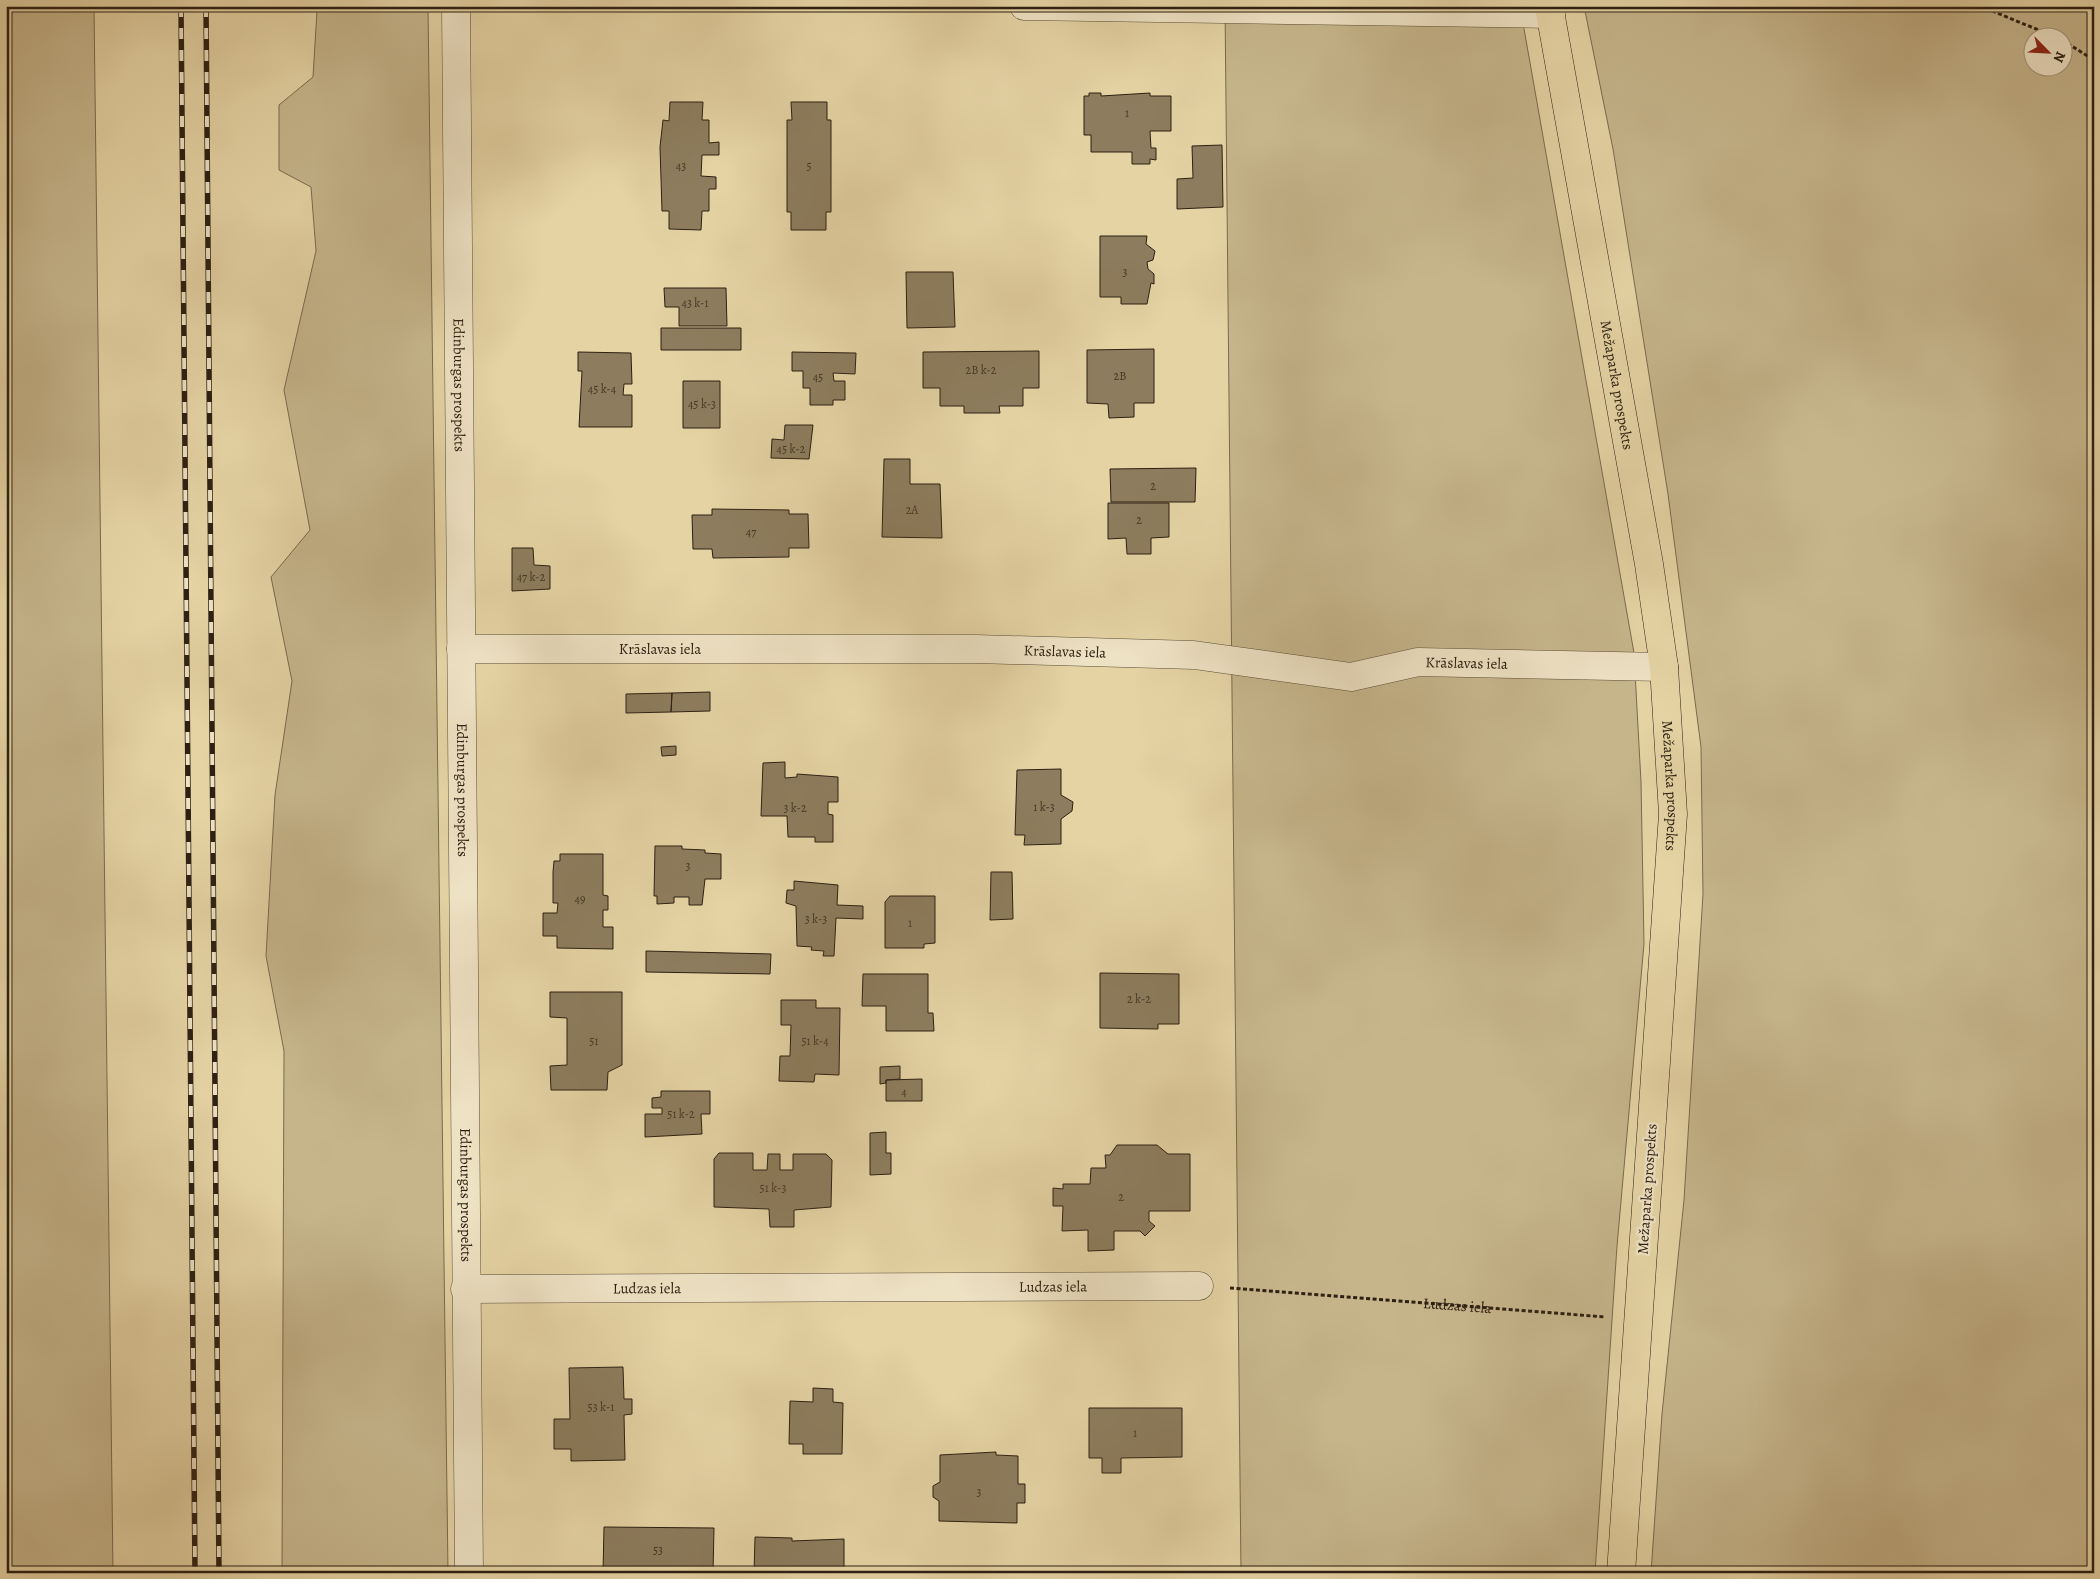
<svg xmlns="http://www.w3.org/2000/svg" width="2100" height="1579" font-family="Alegreya,serif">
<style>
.green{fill:#c6b58b;stroke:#7a6a4f;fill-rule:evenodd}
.building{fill:#8d7d5e;stroke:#2d2013}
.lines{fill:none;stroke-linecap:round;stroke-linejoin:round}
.minor-casing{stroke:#5b4d37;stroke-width:29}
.major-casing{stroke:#2d2013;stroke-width:29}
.path{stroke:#2d2013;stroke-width:3;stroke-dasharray:4 2.5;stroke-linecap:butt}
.minor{stroke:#eee2c4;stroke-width:28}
.major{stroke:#e5d3a4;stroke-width:28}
.rail-casing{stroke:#2d2013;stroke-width:5.5}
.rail{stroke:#eee2c4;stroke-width:4;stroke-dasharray:11;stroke-linecap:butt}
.labels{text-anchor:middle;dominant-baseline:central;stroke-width:4.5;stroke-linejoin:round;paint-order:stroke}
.number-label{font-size:12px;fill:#453726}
.street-label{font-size:15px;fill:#2d2013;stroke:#eee2c4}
</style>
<rect width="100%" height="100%" fill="#e5d3a4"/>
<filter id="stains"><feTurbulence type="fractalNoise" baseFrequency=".004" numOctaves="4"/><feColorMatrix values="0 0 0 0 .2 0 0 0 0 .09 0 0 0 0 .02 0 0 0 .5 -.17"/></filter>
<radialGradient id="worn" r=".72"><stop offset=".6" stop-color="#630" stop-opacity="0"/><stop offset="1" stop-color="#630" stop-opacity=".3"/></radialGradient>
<path class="green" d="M6,6H94L113,1573H6Z
M315,6H428L448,1573H282L284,1051L266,956L275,795L292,681L271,577L310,530L284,390L316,251L311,187L279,170V105L313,77L317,11Z
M1225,6H1520L1634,653L1641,782L1644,944L1617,1246L1595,1573H1241Z
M1584,6H2094V1573H1651L1662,1414L1684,1200L1703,894L1701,747L1668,494L1613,149ZM2032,38H2062V68H2032Z"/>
<path class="building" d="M1089,93H1101V96L1150,93V96H1171V131H1150L1151,148H1156V160L1150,159V164H1132V152H1091V135H1084V96H1089Z
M670,102H703L702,120H709V143L719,142V155H702L701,176L716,177V189H709V211H702L701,230L669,229V211H662L660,147L663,120L669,121Z
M791,102H827V120H831V212H826V230H791V212H787V120H792Z
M1222,145L1223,207L1177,209V179L1193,178L1192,146Z
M1100,236H1147L1146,244L1155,251L1153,260L1147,262L1148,269L1154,274V284L1151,283L1147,304H1121V297H1100Z
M906,272H953L955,327L907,328Z
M664,288H726L727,326H679V307H665Z
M661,328H741V350H661Z
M1154,349V403H1134V417L1109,418L1108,404L1087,403V350Z
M1039,351V388H1023V406H999L1000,413H964V406H940V388H923V352Z
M578,352L631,353L632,384H624L623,395H632V427H579L582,371H578Z
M792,352L856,353L855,374L833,373L834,381H845V400H833V405H810V388H803V371H792Z
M683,381H720V428H683Z
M785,425H813L809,459L771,458L772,439L784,440Z
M884,459H910V484H940L942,538L882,537Z
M1196,468L1195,502H1111L1110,469Z
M1108,503H1169V537L1151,538V554H1127L1126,538L1108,539Z
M712,509L789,510V514H808L809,548H789V557L713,558L712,549H693L692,515H712Z
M512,548H533L534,565L550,566V589L512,591Z
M710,692V711L671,712L672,693Z
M672,693L671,712L626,713V694Z
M676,746V755L662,756L661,747Z
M785,762V778L797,777V774L838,777V802H828V814L833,815V842H815V837H788L787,816H761L763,763Z
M1061,769V795L1073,802L1072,811L1061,819V844L1024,845L1025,835H1015L1017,770Z
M655,846H682V849L705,850V853L721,854V879H705L702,905H689V897H674V903L657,904V896H654Z
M560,854H603V895L608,896V910H603V927H613V949L557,948V936H543V913H557L558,903H553V872L554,861H560Z
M991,872H1012L1013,919L990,920Z
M794,881L838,885L837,905L863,906V919L836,918L834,956H823L824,951L811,950L812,947L797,946L796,906L786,903L787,890H794Z
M890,896H935V943L924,944V948H885V902Z
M646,951L771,954L770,974L646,972Z
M1100,973L1179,974V1024H1158V1029L1100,1028Z
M863,974H928V1013H933L934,1031H886V1006H862Z
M550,992H622V1065L608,1072L607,1090H551L550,1066L567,1065V1018L550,1017Z
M781,1000H816V1008H840L839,1075L815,1074L814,1082L779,1081L780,1056H790L791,1025H781Z
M900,1066V1079L886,1080V1083L880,1084V1067Z
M922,1079V1101H886V1080Z
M661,1091H710V1114H701L702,1134L645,1137V1114H662V1108H652V1098L661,1097Z
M886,1132V1153H891V1174L870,1175V1133Z
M1117,1145H1157L1168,1154H1190V1211H1149V1221L1155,1226L1145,1236L1140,1231H1114V1250L1088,1251V1230L1062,1231L1063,1206H1053V1188L1063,1189V1184H1090L1091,1168H1106L1105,1155H1110Z
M719,1153H753V1170H767L768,1154H780V1170H793V1154H826L832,1160L831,1207L794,1210V1227H770L769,1209L714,1207V1159Z
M623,1367L624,1399H632V1414L624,1415L625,1460L571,1461V1449H554V1419H570L569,1368Z
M813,1388L833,1389V1402L843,1403L842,1454H803V1444H789L790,1401L813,1402Z
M1089,1408H1182V1457L1121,1458V1473H1102V1458H1089Z
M996,1452V1455L1018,1456V1484H1025V1503H1017V1523L939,1521V1501L933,1497V1486L940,1482V1455Z
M604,1527L714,1528L713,1573H603Z
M755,1537L792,1538V1541L844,1539V1573H754Z"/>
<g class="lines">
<g class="minor-casing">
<g id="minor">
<path id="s2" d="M456,6L469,1573"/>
<path d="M1024,6L1551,14"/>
<path id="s3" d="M461,649H976L1194,655L1351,677L1418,662L1664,667"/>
<path id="s4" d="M465,1289L1199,1286"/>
</g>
</g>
<g class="major-casing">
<g id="major">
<path id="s5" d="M1549,6L1649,564L1664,667L1673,814L1621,1573"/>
</g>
</g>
<g class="path">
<path d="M1980,6L2058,38"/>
<path d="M2062,40L2094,60"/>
<path id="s1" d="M1230,1288L1605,1317"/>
</g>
<use href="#minor" class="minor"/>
<use href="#major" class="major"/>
<g class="rail-casing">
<path id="rail" d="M181,6L195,1573
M206,6L219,1573"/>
</g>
<use href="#rail" class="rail"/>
</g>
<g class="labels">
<g class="number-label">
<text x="1127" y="113">1</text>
<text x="681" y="166">43</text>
<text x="809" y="166">5</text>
<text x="1125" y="272">3</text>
<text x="695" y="303">43 k-1</text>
<text x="981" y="370">2B k-2</text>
<text x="1120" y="376">2B</text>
<text x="818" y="377">45</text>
<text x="602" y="389">45 k-4</text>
<text x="702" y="404">45 k-3</text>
<text x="791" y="449">45 k-2</text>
<text x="1153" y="486">2</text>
<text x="912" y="510">2A</text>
<text x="1139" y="520">2</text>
<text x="751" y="532">47</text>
<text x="531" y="577">47 k-2</text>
<text x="1044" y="807">1 k-3</text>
<text x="795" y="808">3 k-2</text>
<text x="688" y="866">3</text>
<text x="580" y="899">49</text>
<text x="816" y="919">3 k-3</text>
<text x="910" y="923">1</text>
<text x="1139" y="999">2 k-2</text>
<text x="594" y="1041">51</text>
<text x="815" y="1041">51 k-4</text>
<text x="904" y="1092">4</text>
<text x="681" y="1114">51 k-2</text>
<text x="773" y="1188">51 k-3</text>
<text x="1121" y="1197">2</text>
<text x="601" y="1407">53 k-1</text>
<text x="1135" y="1433">1</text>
<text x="979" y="1492">3</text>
<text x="658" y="1550">53</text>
</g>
<g class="street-label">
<text stroke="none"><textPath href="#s2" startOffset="379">Edinburgas prospekts</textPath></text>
<text stroke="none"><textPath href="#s5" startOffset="385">Mežaparka prospekts</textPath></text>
<text stroke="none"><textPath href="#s3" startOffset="199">Krāslavas iela</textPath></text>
<text stroke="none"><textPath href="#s3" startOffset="604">Krāslavas iela</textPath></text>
<text stroke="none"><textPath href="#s3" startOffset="1009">Krāslavas iela</textPath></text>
<text stroke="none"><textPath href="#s5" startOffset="790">Mežaparka prospekts</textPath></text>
<text stroke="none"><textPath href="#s2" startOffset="784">Edinburgas prospekts</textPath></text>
<text transform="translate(1647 1189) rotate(-86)">Mežaparka prospekts</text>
<text stroke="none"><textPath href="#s2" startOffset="1189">Edinburgas prospekts</textPath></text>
<text stroke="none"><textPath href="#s4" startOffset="588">Ludzas iela</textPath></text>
<text stroke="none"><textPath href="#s4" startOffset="182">Ludzas iela</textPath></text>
<text stroke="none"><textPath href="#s1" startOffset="228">Ludzas iela</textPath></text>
</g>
</g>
<rect width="2100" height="1579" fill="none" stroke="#e5d3a4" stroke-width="25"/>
<rect x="8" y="8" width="2085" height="1564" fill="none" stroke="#2d2013" stroke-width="2.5"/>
<rect x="12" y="12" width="2075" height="1554" fill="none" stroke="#2d2013"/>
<g transform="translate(2048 52) rotate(114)"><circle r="24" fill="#eee2c4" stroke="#a1947d"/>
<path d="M0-4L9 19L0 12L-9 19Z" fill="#8f2418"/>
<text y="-8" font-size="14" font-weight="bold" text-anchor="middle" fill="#2d2013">N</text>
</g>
<rect width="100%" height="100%" filter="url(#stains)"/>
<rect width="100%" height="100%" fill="url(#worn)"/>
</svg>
